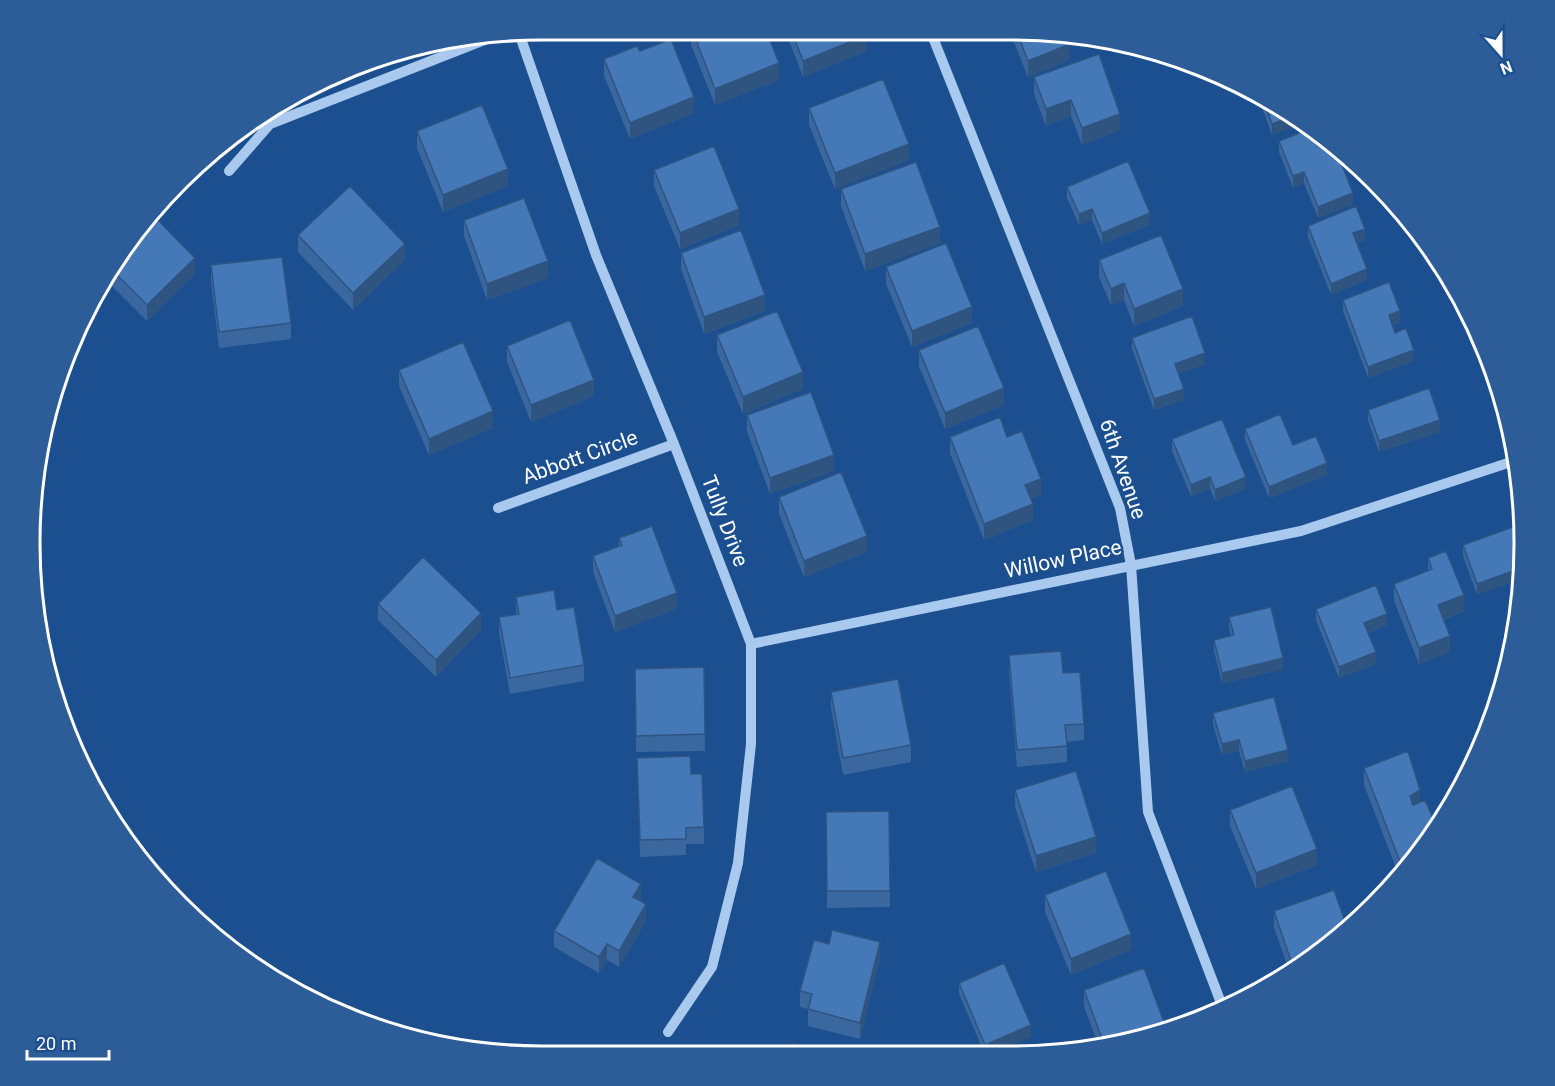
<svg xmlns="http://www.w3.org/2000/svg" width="1555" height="1086" font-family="Roboto,sans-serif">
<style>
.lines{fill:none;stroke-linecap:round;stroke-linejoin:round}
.minor{stroke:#a9c9ee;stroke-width:10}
.wall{fill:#3a679d}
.shaded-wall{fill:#305480}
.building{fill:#4478b7;stroke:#305480;stroke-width:1.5}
.labels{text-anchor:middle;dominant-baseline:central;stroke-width:5;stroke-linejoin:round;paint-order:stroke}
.street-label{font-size:21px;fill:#fff;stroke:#1b4f8f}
.rim{fill:none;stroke:#fff;stroke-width:3}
</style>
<rect width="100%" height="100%" fill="#1b4f8f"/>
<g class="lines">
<path class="minor" d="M930,30L1120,508L1131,565L1148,812L1223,1008
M519,33L596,255L674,444L751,644V744L738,863L712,967L668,1032
M229,171L270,124L492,37
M1454,283L1502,397
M498,508L674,444
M751,644L1301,531L1517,460"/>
</g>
<path class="wall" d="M691,30L779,80L715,105L691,45Z
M785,30H865L867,51L803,77Z
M1009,30L1066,35L1070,60L1028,77Z
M640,51L694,113L630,139L604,76V59Z
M1034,77L1120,130L1082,145L1071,116L1046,126L1034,94Z
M1257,94L1269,99L1300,125L1272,135Z
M809,108L909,160L835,189L809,125Z
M417,131L508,186L443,212L417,148Z
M1279,141L1353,204L1318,218L1304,183L1293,188L1279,152Z
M654,170L739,225L680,249L654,186Z
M1067,187L1150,225L1102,244L1092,220L1079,225L1067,198Z
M841,189L940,243L865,271L841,206Z
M152,214L195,274L147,321L109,283Z
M464,220L548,278L487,300L464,236Z
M1308,226L1365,240L1357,243L1367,280L1331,295L1308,237Z
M298,235L405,260L353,310L298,252Z
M681,253L765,311L704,334L681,269Z
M1099,260L1183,306L1134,326L1124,300L1111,305L1099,277Z
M211,265L291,323V339L219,348L211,282Z
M886,267L972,323L912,347L886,284Z
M1343,300L1400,322L1392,325L1395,333L1414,361L1368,378L1343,311Z
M717,335L803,389L743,414L717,352Z
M1132,338L1205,364L1178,374L1184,400L1154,410L1132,349Z
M507,346L594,396L531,422L507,362Z
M919,350L1004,405L945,429L919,366Z
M399,370L493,428L429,455L399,386Z
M1368,410L1440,432L1379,452L1368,421Z
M747,415L834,471L770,494L747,432Z
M1245,429L1293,445L1327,475L1269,498L1245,440Z
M950,437L1041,495L1031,499L1033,520L984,540L950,453Z
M1172,439L1246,489L1215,501L1210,489L1191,496L1172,451Z
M779,497L867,552L804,577L779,514Z
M1521,524L1477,595L1463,556V545Z
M619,538L677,609L615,632L593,572V556L619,546Z
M1428,558L1464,611L1444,620L1450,652L1419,664L1394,601V584L1428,571Z
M516,597L557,610L584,665V681L510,694L499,633V617L516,614Z
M378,604L481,630L436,677L378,620Z
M1316,609L1387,625L1368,633L1376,664L1339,678L1316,620Z
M1229,617L1283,669L1222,684L1214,651V640L1231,636L1229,628Z
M1009,655L1063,673L1084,724V740L1067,742V762L1017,767L1009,672Z
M704,667L705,751L636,752L635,669Z
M831,692L911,745V762L843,775L831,708Z
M1213,713L1288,761L1245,772L1239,751L1222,755L1213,725Z
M637,758L691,774L704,827V844H686V855L640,857Z
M1364,768L1420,802L1419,855L1399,876L1364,785Z
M1015,790L1096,853L1036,872L1015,807Z
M1230,810L1317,865L1256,889L1230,826Z
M889,811L890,907L827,908L826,812Z
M1045,895L1131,950L1071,975L1045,912Z
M641,900L640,901L646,921L619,967L607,960L599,973L554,947V931Z
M1274,911L1348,930L1289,970L1274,928Z
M880,958L860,1039L808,1026V1009L800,1007V991Z
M959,983L1031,1037L995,1052H984L959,994Z
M1084,990L1165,1025L1099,1046L1084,1007Z"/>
<path class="shaded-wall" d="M867,35V51L803,77V61Z
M1070,44V60L1028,77V61Z
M779,63V80L715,105V89Z
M694,97V113L630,139V123Z
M1071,100V116L1046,126V109Z
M1120,114V130L1082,145V128Z
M1291,117L1300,125L1272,135V124Z
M909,144V160L835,189V173Z
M508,169V186L443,212V195Z
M1304,172V183L1293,188V176Z
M1353,193V204L1318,218V207Z
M739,209V225L680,249V233Z
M1092,209V220L1079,225V214Z
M1150,213V225L1102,244V233Z
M940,227V243L865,271V254Z
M1365,229V240L1353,245V233Z
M405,244V260L353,310V293Z
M195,258V274L147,321V305Z
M548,261V278L487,300V284Z
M1367,269V280L1331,295V284Z
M1124,283V300L1111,305V289Z
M1183,289V306L1134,326V309Z
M765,295V311L704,334V317Z
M972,307V323L912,347V331Z
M1400,311V322L1389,326V315Z
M1414,350V361L1368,378V367Z
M1205,353V364L1175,375V364Z
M803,372V389L743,414V397Z
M594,380V396L531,422V405Z
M1004,388V405L945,429V413Z
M1184,389V400L1154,410V399Z
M493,411V428L429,455V439Z
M1440,420V432L1379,452V441Z
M834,455V471L770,494V478Z
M1327,463V475L1269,498V487Z
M1210,477V489L1191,496V485Z
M1246,477V489L1215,501V490Z
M1041,479V495L1025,501V485Z
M1033,504V520L984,540V524Z
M867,536V552L804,577V561Z
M1524,567V578L1477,595V584Z
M677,593V609L615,632V616Z
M1464,595V611L1438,622V605Z
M481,613V630L436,677V660Z
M1387,614V625L1364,634V623Z
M1450,636V652L1419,664V648Z
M1376,652V664L1339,678V667Z
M1283,658V669L1222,684V673Z
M1239,740V751L1222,755V744Z
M1288,750V761L1245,772V761Z
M1420,790V806L1410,812V796Z
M1096,837V853L1036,872V856Z
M1317,849V865L1256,889V873Z
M641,884V900L633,913V897Z
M646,904V921L619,967V951Z
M1131,934V950L1071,975V959Z
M880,942V958L860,1039V1023Z
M607,944V960L599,973V957Z
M1031,1025V1037L995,1052H985V1045Z"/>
<path class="building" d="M692,30H766L779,63L715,89Z
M791,30H865L867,35L803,61Z
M1016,30L1066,35L1070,44L1028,61Z
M671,39L694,97L630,123L604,59L637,46L640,51Z
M1099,54L1120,114L1082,128L1071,100L1046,109L1034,77Z
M883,79L909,144L835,173L809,108Z
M1262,96L1269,99L1291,117L1272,124Z
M482,105L508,169L443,195L417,131Z
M1307,130L1338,155L1353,193L1318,207L1304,172L1293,176L1279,141Z
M714,146L739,209L680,233L654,170Z
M1128,161L1150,213L1102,233L1092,209L1079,214L1067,187Z
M916,162L940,227L865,254L841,189Z
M350,186L405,244L353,293L298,235Z
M524,198L548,261L487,284L464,220Z
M1356,206L1365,229L1353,233L1367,269L1331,284L1308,226Z
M152,214L195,258L147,305L115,273Z
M741,230L765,295L704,317L681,253Z
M1161,235L1183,289L1134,309L1124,283L1111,289L1099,260Z
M946,243L972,307L912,331L886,267Z
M282,257L291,323L219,332L211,265Z
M1389,282L1400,311L1389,315L1395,333L1406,328L1414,350L1368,367L1343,300Z
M777,311L803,372L743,397L717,335Z
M1192,316L1205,353L1175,364L1184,389L1154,399L1132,338Z
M570,320L594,380L531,405L507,346Z
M978,326L1004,388L945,413L919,350Z
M463,342L493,411L429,439L399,370Z
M1429,388L1440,420L1379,441L1368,410Z
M811,392L834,455L770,478L747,415Z
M1280,414L1293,445L1316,436L1327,463L1269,487L1245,429Z
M1000,417L1007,437L1022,431L1041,479L1025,485L1033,504L984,524L950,437Z
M1222,419L1246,477L1215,490L1210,477L1191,485L1172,439Z
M841,472L867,536L804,561L779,497Z
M1521,524L1524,567L1477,584L1463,545Z
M652,526L677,593L615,616L593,556L622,545L619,538Z
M1446,551L1464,595L1438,605L1450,636L1419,648L1394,584L1432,569L1428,558Z
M423,557L481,613L436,660L378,604Z
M1376,585L1387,614L1364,623L1376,652L1339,667L1316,609Z
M554,590L557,610L574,607L584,665L510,678L499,617L519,614L516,597Z
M1271,607L1283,658L1222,673L1214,640L1234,635L1229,617Z
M1061,651L1063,673L1080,672L1084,724L1065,725L1067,746L1017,750L1009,655Z
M704,667L705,734L636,736L635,669Z
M898,679L911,745L843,758L831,692Z
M1274,697L1288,750L1245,761L1239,740L1222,744L1213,713Z
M1408,751L1420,790L1410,796L1413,805L1425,800L1437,827L1419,855L1404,872L1364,768Z
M690,756L691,774H702L704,827L686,828V839L640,840L637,758Z
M1076,771L1096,837L1036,856L1015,790Z
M1292,786L1317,849L1256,873L1230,810Z
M889,811L890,891H827L826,812Z
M597,858L641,884L633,897L646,904L619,951L607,944L599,957L554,931Z
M1106,871L1131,934L1071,959L1045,895Z
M1334,890L1348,930L1293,967L1274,911Z
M832,930L880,942L860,1023L808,1009L812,994L800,991L814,940L829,944Z
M1004,963L1031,1025L985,1045L959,983Z
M1144,968L1165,1025L1104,1044L1084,990Z
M793,1043L802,1053H782Z"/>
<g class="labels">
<g class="street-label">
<text transform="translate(580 457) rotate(-20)">Abbott Circle</text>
<text transform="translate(1123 469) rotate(71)">6th Avenue</text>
<text transform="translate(725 521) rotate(69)">Tully Drive</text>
<text transform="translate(1063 559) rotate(-12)">Willow Place</text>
</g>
</g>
<path d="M0 0H1555V1086H0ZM542 40H1012A502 502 0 0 1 1514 542V544A502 502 0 0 1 1012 1046H542A502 502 0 0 1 40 544V542A502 502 0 0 1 542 40Z" fill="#2d5d98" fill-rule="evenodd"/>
<path class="rim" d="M542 40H1012A502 502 0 0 1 1514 542V544A502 502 0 0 1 1012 1046H542A502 502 0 0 1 40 544V542A502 502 0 0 1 542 40Z"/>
<g transform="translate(1501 54) rotate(159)" stroke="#1b4f8f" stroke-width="4.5" paint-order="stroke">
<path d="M0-4.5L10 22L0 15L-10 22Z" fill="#ffffff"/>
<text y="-9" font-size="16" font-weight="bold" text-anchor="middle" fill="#ffffff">N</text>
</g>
<path d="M27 1050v9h82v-9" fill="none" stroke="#ffffff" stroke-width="3"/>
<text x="36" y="1050" font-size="18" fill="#ffffff" stroke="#1b4f8f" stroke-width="4.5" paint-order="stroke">20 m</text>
</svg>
